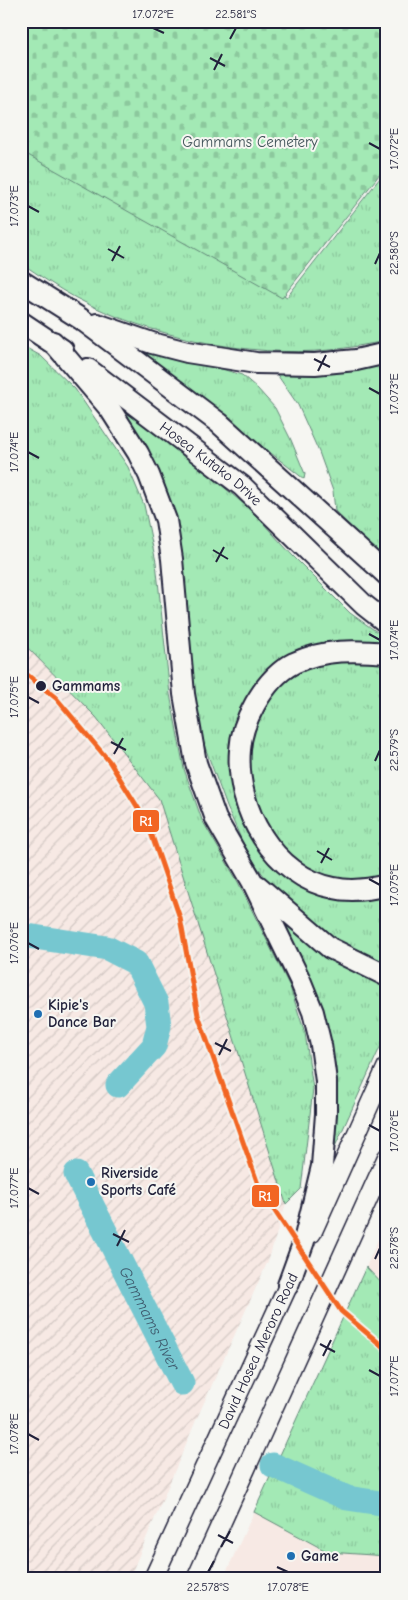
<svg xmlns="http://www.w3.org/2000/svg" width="408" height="1600" font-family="'Comic Neue',sans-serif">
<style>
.built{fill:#f7e9e4}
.industrial{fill:url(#industrial-furrows)}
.grass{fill:url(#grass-tufts);stroke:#628678}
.cemetery{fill:url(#cemetery-stones);stroke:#628678}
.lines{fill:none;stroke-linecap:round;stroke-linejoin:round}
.river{stroke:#76c7d0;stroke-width:25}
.secondary-casing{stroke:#22223b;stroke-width:21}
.primary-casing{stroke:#22223b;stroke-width:24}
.secondary{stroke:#f6f6f2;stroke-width:18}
.primary{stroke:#f6f6f2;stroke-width:20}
.rail-1-casing{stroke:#f6f6f2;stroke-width:9}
.rail-1{stroke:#f26522;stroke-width:5}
.ticks{fill:none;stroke:#22223b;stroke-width:2}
.stop-dot{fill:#22223b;stroke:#f6f6f2;stroke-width:2}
.poi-dot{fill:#1f6fb2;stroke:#f6f6f2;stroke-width:2}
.labels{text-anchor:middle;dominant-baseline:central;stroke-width:4;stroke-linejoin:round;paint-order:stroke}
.park-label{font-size:15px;fill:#42545a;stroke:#f6f6f2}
.street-label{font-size:15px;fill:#22223b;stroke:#f6f6f2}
.stop-label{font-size:15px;font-weight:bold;fill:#22223b;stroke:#f6f6f2;text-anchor:start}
.poi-label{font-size:15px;font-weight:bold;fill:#22223b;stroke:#f6f6f2;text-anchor:start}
.water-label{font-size:16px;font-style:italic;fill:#3f5c6f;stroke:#f6f6f2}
.line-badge{stroke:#f6f6f2;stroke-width:2}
.badge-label{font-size:14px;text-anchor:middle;font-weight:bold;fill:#fff}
.neatline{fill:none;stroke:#22223b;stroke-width:2}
.ticks-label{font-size:12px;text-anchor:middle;fill:#22223b}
</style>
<defs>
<pattern id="industrial-furrows" width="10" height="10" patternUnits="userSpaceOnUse" patternTransform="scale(1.25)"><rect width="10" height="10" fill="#f7e9e4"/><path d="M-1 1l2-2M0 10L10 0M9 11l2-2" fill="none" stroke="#d3c8c4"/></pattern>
<pattern id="grass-tufts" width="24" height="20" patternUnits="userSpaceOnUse" patternTransform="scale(1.25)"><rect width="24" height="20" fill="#a3e9b5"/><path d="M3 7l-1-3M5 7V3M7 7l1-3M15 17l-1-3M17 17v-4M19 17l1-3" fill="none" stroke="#8cc89d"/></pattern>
<pattern id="cemetery-stones" width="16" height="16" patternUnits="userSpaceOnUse" patternTransform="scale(1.25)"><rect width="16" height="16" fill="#a3e9b5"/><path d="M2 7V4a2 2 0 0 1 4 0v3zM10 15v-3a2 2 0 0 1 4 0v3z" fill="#8cc89d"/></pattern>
</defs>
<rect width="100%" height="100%" fill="#f6f6f2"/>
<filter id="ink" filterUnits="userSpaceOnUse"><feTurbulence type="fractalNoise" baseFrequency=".02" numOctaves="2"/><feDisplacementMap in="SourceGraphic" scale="10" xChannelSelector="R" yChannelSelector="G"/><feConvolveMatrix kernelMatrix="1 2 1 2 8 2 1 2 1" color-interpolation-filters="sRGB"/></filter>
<g filter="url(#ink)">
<path class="built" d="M387,1219V1289L366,1267Z
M254,1512L328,1552L387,1556V1579H223Z"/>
<path class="industrial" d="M21,641L96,717L159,799L286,1204L268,1261L197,1418L129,1579H21Z"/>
<path class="grass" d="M21,143L287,297L387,169V341C368,344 349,348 330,350C249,358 148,336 76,298C57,288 39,275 21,263Z
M137,344L242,375L257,388L275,408L291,440L305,474L304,479L133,345Z
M21,345L41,356L75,389L128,467L144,505L156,562L170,694L184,769L202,820L238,882L290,987L305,1033L313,1089L301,1189L286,1204L159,799L96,717L21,641Z
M387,364V463L385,467L382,510L387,534V562L335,511L333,491L319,452L298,405L276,373C313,374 350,372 387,364Z
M115,403L193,461L252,511L293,556L350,613L387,639V647L296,656L237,730L269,858L366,899L387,896V969L342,945L280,896L258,868L242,841L227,807L195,720L184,609L182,561L175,521L164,483L146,445Z
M330,659L387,662V881L337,882L295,865L263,824L249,777V755L254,726L265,702L279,684L305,667Z
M276,913L306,940L345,966L387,986V1032L333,1151L337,1105L336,1068L325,1020L312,983Z
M366,1267L387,1289V1556L328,1552L254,1512Z"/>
<path class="cemetery" d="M21,21H387V165L282,298L21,151Z"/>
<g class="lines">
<g class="river">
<path d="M21,935L107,948L136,963L156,1003L159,1026L154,1046L118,1085"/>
<path id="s1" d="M76,1174L182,1383"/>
<path d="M273,1465L347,1498L387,1504"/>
</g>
<g class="secondary-casing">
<g id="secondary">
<path d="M312,1233L387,1066"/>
<path id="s2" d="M153,1579L294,1273"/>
<path d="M196,1579L387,1157"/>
</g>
</g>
<g class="primary-casing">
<g id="primary">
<path d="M21,281L81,319L219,423L387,575"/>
<path d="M21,322L63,350"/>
<path d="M97,324L152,343L187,352L256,363L315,364L356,360L387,353"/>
<path d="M53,342L110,409L138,453L149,475L166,520L172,559L184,694L196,763L216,819L252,881L300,980L313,1012L321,1045L326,1081V1114L322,1166L304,1241L288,1285"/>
<path id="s3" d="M88,369L242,486L364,605L387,623"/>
<path d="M387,653C355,650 324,649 294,663C278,671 264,688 255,704C247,718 241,733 240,750C235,809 274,877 334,888C351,892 371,889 387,885"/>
<path d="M258,886L330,948L387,976"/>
</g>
</g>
<use href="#secondary" class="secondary"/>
<use href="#primary" class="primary"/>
<g class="rail-1-casing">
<path id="rail-1" d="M21,670L56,698L109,761L148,824L180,918L198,1015L259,1187L341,1311L387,1350"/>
</g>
<use href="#rail-1" class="rail-1"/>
</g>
</g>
<path class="ticks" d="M153,28L164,33M230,39L236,28M210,58L225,66M214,70L222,54M369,143L380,149M28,206L39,212M108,249L124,258M112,261L120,246M375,264L380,253M314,359L330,367M318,371L326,355M369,388L380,394M28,452L39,458M213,550L228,559M216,562L224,547M369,634L380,640M28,697L39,703M111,742L126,750M114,754L123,738M375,761L380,750M317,851L332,860M321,863L329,848M369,879L380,885M28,943L39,949M215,1043L231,1051M219,1055L227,1039M369,1125L380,1131M28,1188L39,1194M113,1234L129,1242M117,1246L125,1230M375,1259L380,1248M320,1344L335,1352M323,1356L331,1340M369,1370L380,1376M28,1434L39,1440M218,1535L233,1543M221,1547L230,1531M277,1567L288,1572M208,1572L214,1561"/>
<circle class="stop-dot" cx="41" cy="686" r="6"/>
<g class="poi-dot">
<circle cx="38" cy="1014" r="5"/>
<circle cx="91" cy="1182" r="5"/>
<circle cx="291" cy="1556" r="5"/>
</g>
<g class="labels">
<g class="park-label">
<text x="250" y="142">Gammams Cemetery</text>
</g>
<g class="street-label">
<text stroke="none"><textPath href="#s3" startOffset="155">Hosea Kutako Drive</textPath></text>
<text stroke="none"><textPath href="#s2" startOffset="251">David Hosea Meroro Road</textPath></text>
</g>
<g class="stop-label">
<text x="52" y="686">Gammams</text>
</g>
<g class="poi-label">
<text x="48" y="1005">Kipie's<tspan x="48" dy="17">Dance Bar</tspan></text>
<text x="101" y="1173">Riverside<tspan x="101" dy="17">Sports Café</tspan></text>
<text x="301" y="1556">Game</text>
</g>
<g class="water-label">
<text stroke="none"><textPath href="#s1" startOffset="162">Gammams River</textPath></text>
</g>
</g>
<g class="line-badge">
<rect x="132" y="809" width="28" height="24" rx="5" fill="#f26522"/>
<rect x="251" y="1184" width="29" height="24" rx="5" fill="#f26522"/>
</g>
<g class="badge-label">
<text x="146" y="826">R1</text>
<text x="265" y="1201">R1</text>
</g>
<rect width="408" height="1600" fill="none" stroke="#f6f6f2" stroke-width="55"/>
<rect x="28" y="28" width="352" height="1544" class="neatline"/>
<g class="ticks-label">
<text x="153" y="18">17.072°E</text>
<text x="236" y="18">22.581°S</text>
<text transform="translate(394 149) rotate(-90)" y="4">17.072°E</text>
<text transform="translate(14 206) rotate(-90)" y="4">17.073°E</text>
<text transform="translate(394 253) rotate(-90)" y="4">22.580°S</text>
<text transform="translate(394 394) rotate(-90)" y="4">17.073°E</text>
<text transform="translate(14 452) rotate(-90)" y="4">17.074°E</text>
<text transform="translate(394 640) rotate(-90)" y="4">17.074°E</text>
<text transform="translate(14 697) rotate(-90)" y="4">17.075°E</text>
<text transform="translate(394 750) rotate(-90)" y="4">22.579°S</text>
<text transform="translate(394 885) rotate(-90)" y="4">17.075°E</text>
<text transform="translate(14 943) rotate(-90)" y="4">17.076°E</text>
<text transform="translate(394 1131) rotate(-90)" y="4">17.076°E</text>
<text transform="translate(14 1188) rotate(-90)" y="4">17.077°E</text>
<text transform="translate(394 1248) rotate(-90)" y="4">22.578°S</text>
<text transform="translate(394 1376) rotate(-90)" y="4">17.077°E</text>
<text transform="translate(14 1434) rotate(-90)" y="4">17.078°E</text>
<text x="208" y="1591">22.578°S</text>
<text x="288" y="1591">17.078°E</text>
</g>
</svg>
